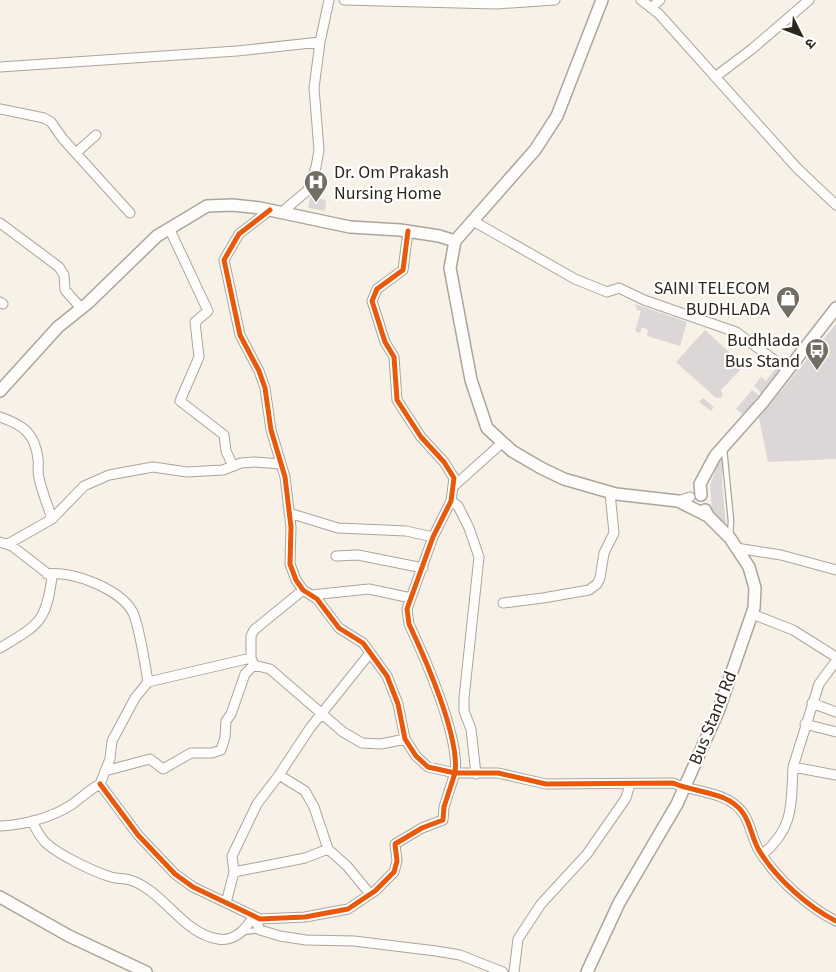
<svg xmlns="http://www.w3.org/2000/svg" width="836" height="972" font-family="'Source Sans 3','Noto Sans Devanagari',sans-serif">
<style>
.building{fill:#dcd6d7}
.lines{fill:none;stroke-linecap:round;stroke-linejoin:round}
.service-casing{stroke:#aba59c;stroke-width:7}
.minor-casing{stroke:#aba59c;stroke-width:11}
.tertiary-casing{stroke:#aba59c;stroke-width:14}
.service{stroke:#fefdfb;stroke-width:4.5}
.minor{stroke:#fefdfb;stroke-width:9}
.tertiary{stroke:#fefdfb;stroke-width:11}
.cycleway-casing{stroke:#fff;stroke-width:8}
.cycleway{stroke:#e8590c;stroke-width:5}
.labels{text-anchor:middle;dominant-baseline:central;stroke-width:4.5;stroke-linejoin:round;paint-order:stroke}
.poi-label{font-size:18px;fill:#2d261b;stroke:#fff;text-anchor:end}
.street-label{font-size:18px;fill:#2d261b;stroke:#fff}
</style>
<rect width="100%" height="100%" fill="#f7f1e7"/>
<path class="building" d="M310,197L326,200L325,211L308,208Z
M635,304L687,322L680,346L647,336L648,330L642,327L640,333L635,331L641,311L637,310Z
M836,324V459L768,462L759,418Z
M705,330L744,366L721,390L723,396L720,398L715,397L676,362Z
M776,368L781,372L762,394L754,386L761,377L766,381Z
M752,390L759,395L753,402L755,403L742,414L736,409Z
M703,398L714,407L711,411L699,402Z
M720,459L723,461L722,484L726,524L713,516L712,512L710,485Z"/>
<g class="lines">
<g class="service-casing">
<path id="service" d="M724,449L731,521L730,536
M242,932L260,930"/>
</g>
<g class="minor-casing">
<path id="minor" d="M344,0L496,4L555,0
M641,0L659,14L797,168L836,205
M651,8L660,0
M320,42L329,0
M0,67L237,51L320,42L314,88L319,150L316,167L308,190L282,212
M715,77L752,49L809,0
M0,109L44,118L51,122L63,139L130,213
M76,153L96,135
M473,221L575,279L607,292L619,288L644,300L736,332L788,370
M0,223L59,267L64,275L65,290L81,308
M169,228L208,311L195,322L199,357L180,401L224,435L226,451L233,466
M408,231L403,270L377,289L372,301L385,342L394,357L397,400L421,437L444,462L454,478L451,501L433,537L407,609L409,624C425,658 460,737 455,773H498L546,784L673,783C695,793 728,791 743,813C751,824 752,840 760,852C777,879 808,907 836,921
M0,302L3,304
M0,417C23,425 35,433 38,459C39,466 37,472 39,478C42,492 48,506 52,519
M454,486L503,442
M451,501L458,506L469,528L479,557L464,698V711L471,729L476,774
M678,501L690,497
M289,513L338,528L406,531L433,537
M0,542L12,546L52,577C46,623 38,625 0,648
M8,544L52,519L84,486L109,475L153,467L187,472L223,470L241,463L255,462L281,464
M736,548L781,555L836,570
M336,556L358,555L423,568
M311,595L369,589L411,598
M503,603L543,598L589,590L597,584L600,578L604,553L614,533L610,493
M752,614L793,630L836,657
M370,653L310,728L279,775L305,791L314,807L328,849L347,866L370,894
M254,665L270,669L343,732L362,743L381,744L405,739
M148,682L251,658V636L254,630L303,590
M812,703L836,712
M805,724L836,732
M793,767L819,684L836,661
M105,771L150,759L163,769L191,753H212L221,750L225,737L226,721L231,714L245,674L254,665L251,658
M100,784L138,835L175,874L193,887L260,919L305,917L348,909L375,891L394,872L397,861L395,844L422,828L443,820L444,807L455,773L428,767L416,756L405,739L398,704L387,676L363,643L339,628L317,599L303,590L296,580L290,564L291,527L285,477L271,430L265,388L259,371L240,335L224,260L239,234L270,210
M32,821C36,829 40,838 46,843C59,855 94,872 111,877C117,879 124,878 130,880C163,890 183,934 218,939C234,942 247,929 253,916
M0,826C23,825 51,818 71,805C81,798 89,790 100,784L110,759L112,741L135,698L148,682C145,663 140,632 134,615C124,590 72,570 47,574
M762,855C794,828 791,806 793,767L836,775
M234,872L305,858L328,849
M226,903L234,872L232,856L257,804L279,775
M253,916L260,930L280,936L306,940L354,941L436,951L460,955L503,972
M514,972L518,939L541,904L587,854L626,798L630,784"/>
</g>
<g class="tertiary-casing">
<path id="tertiary" d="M602,0L557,116L535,150L455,241L450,268L471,380L487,428L512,451L541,468L564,479L616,494L678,501L708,516
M0,391L58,327L88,303L157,236L207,206L232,205L260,208L350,227L400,230L439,236L455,241
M701,495L700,484L715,456L763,402L836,308
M0,897L69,936L146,972
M587,972L619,903L677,804L718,712L754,608L755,588L749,567L730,538L708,516L705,510"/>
</g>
<use href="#service" class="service"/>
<use href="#minor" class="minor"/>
<use href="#tertiary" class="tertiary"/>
<g class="cycleway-casing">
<path id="cycleway" d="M408,231L403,270L377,289L372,301L385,342L394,357L397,400L421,437L444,462L454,478L451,501L433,537L407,609L409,624C425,658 460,737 455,773H498L546,784L673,783C695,793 728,791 743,813C751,824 752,840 760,852C777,879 808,907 836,921
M100,784L138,835L175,874L193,887L260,919L305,917L348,909L375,891L394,872L397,861L395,844L422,828L443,820L444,807L455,773L428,767L416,756L405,739L398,704L387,676L363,643L339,628L317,599L303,590L296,580L290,564L291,527L285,477L271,430L265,388L259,371L240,335L224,260L239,234L270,210"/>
</g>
<use href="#cycleway" class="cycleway"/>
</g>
<defs>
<g id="hospital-pin" transform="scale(1.25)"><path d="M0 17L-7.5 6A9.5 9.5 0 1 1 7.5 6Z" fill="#746d62" stroke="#fff"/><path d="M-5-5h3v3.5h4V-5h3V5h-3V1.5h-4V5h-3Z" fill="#fff"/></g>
<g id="shop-pin" transform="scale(1.25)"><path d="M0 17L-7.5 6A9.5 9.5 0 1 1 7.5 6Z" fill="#746d62" stroke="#fff"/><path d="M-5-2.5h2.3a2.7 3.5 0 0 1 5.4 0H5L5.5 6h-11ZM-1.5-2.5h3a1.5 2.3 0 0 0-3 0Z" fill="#fff"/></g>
<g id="bus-pin" transform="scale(1.25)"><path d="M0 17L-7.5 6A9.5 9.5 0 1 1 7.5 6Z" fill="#746d62" stroke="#fff"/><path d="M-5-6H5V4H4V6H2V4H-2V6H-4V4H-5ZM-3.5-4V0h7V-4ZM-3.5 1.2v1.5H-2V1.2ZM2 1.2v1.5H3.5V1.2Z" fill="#fff"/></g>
</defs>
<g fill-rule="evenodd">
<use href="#hospital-pin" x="316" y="182"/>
<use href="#shop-pin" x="788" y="298"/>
<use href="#bus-pin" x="817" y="350"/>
</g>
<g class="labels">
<g class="poi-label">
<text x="334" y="172" text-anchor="start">Dr. Om Prakash<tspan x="334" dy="21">Nursing Home</tspan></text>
<text x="770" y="288">SAINI TELECOM<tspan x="770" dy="21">BUDHLADA</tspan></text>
<text x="800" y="340">Budhlada<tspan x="800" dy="21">Bus Stand</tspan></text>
</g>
<g class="street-label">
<text transform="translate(713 718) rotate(-68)">Bus Stand Rd</text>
</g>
</g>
<g transform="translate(801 35) rotate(132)" stroke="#ffffff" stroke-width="4" paint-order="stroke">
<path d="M0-4L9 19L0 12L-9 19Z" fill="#2d261b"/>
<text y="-8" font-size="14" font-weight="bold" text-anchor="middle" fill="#2d261b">उ</text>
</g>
</svg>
